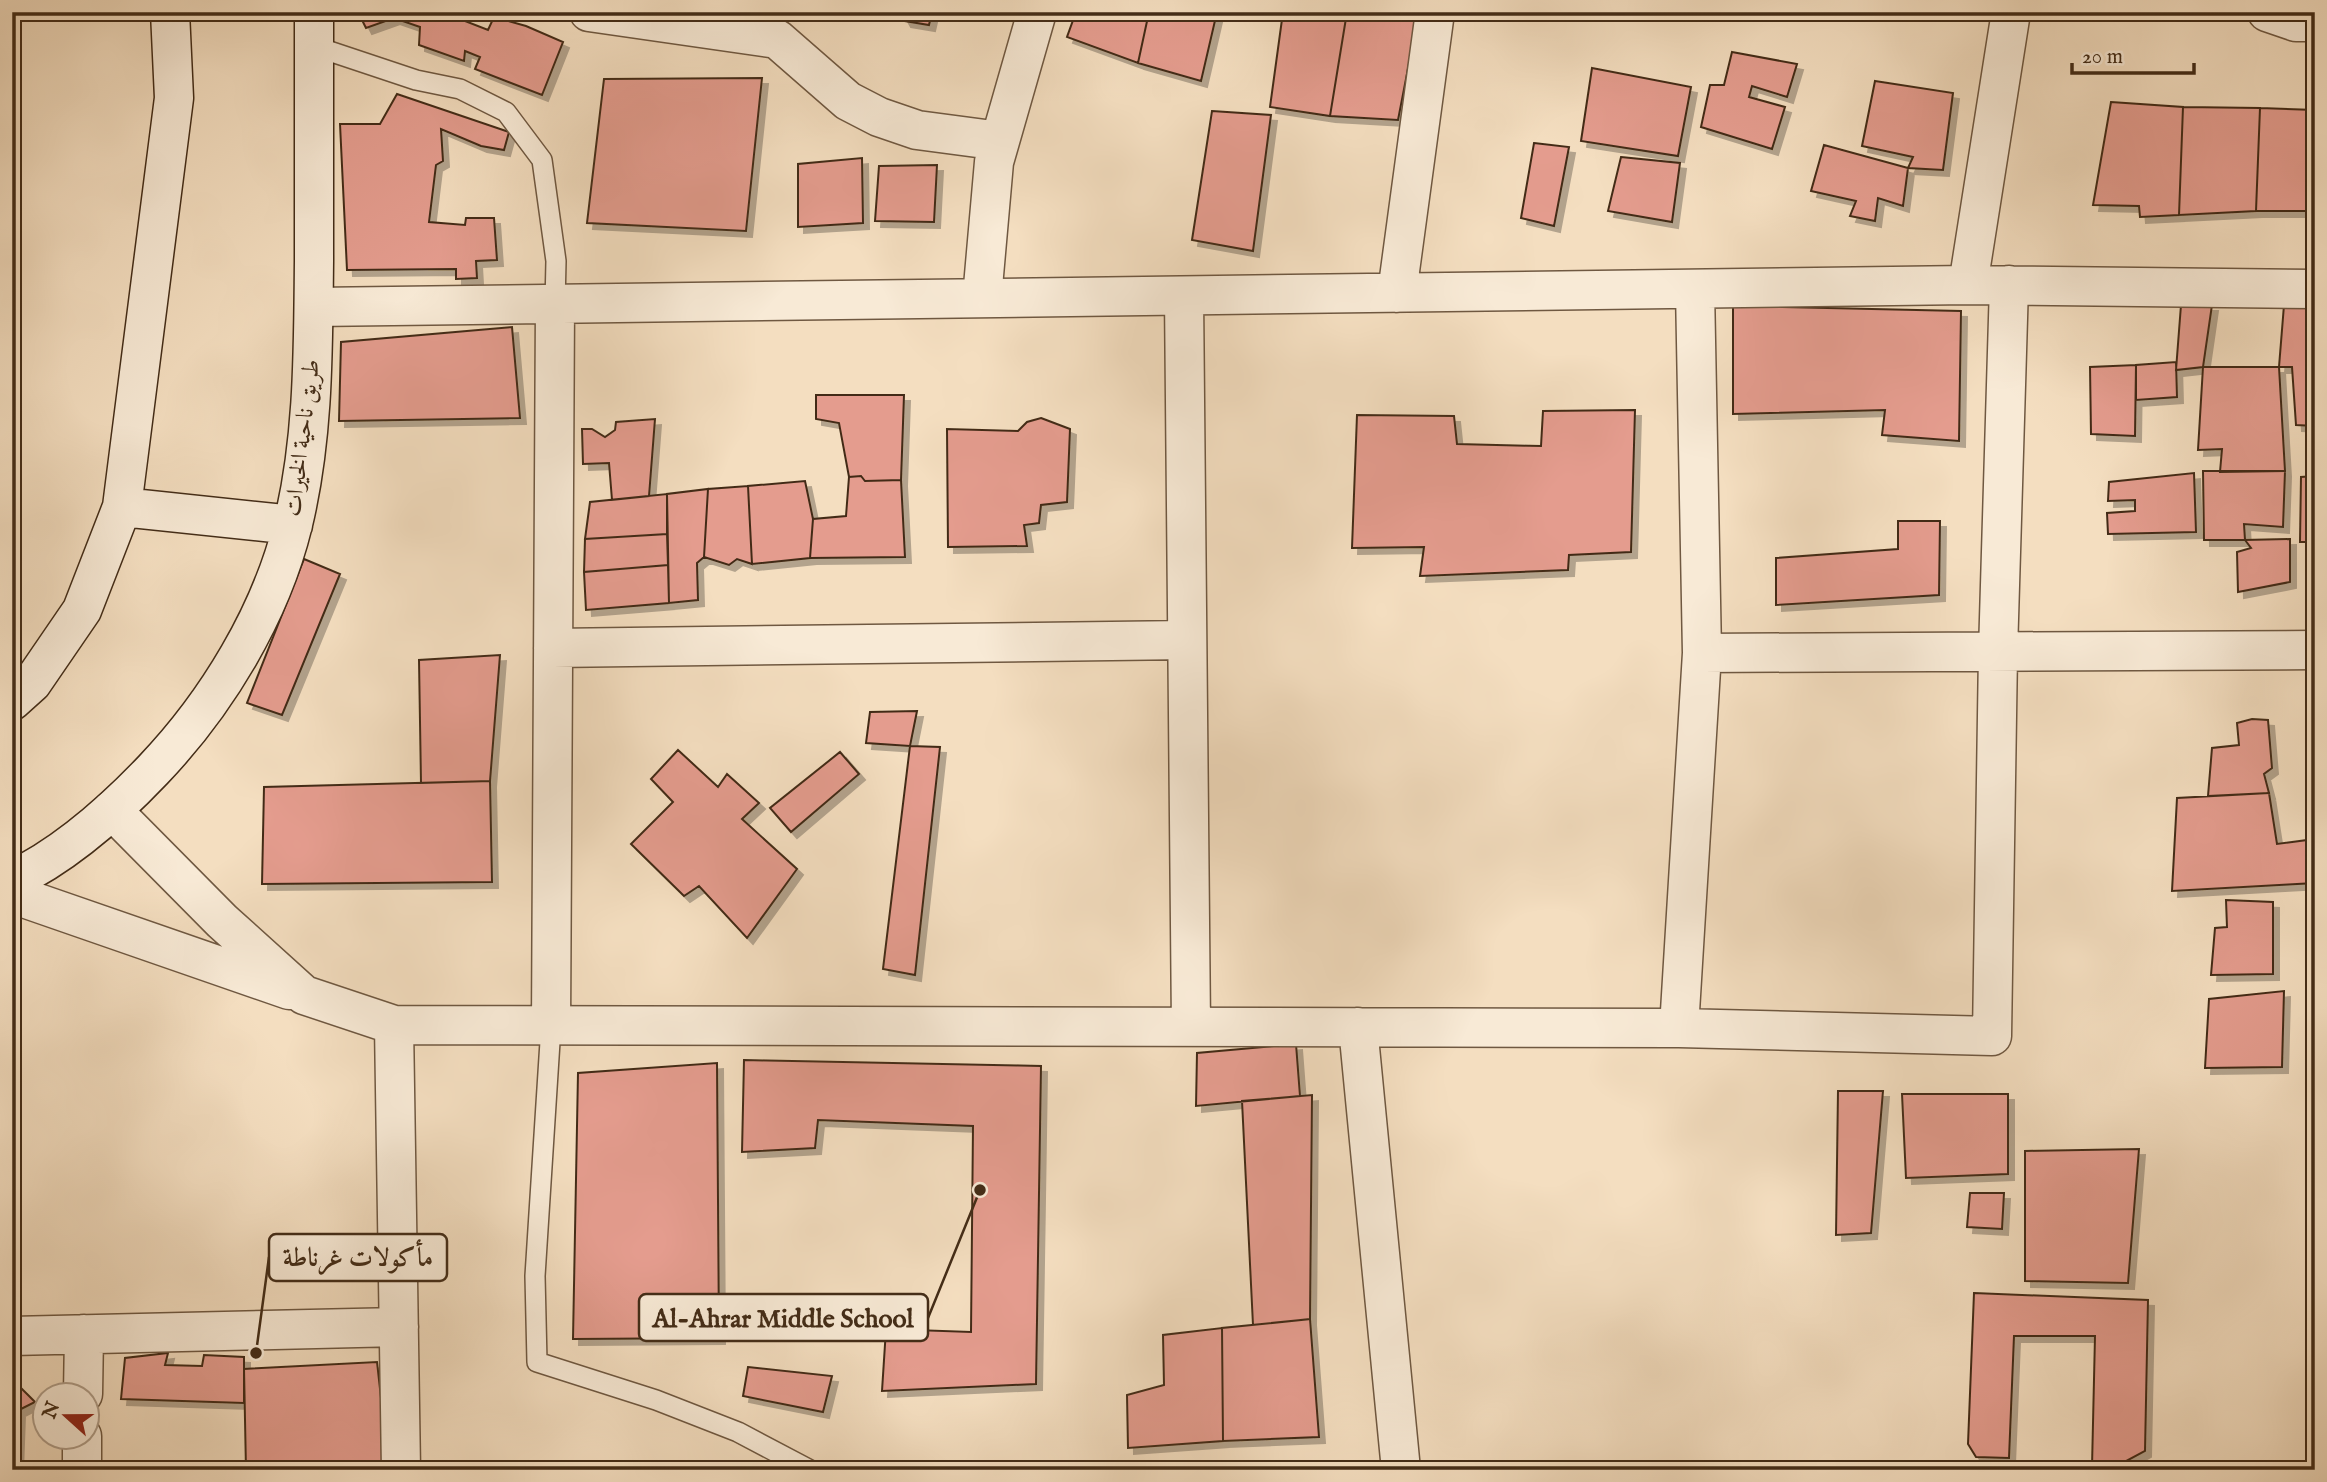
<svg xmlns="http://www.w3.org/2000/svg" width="2327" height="1482" font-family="'IM FELL English',Amiri,serif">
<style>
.building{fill:#e49c8e;stroke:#432c17;stroke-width:2;filter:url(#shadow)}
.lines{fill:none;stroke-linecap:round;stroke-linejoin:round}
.lane-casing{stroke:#6f5841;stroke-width:22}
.street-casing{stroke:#6f5841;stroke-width:41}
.secondary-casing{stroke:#432c17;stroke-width:41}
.lane{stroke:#f8ead6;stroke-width:19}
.street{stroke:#f8ead6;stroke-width:38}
.secondary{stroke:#f8ead6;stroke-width:38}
.labels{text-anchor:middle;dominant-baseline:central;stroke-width:5;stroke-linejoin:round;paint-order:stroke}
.street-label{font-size:24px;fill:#432c17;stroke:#f8ead6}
.leader{fill:none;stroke:#432c17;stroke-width:2.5}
.callout-dot{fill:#432c17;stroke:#f8ead6;stroke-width:2.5}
.callout{fill:#f8ead6;stroke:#432c17;stroke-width:2.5}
.callout-label{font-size:26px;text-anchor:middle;font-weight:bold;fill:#432c17}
</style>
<defs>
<filter id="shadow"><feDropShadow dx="6" dy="6" stdDeviation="0" flood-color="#0004"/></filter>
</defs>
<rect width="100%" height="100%" fill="#f4dec0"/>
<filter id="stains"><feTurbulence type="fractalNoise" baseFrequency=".00286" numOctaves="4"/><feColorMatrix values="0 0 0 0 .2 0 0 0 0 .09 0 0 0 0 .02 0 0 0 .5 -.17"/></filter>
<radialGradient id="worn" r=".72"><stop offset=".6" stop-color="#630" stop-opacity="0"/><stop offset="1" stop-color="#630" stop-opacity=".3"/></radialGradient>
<path class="building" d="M358,12H442L488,30L494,17L526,26L563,42L542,95L475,69L480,57L465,51L464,61L419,45L420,27L394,18L366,28Z
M900,12H932L929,25L905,21Z
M1076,12H1149L1138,63L1067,37Z
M1149,12H1217L1201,81L1138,63Z
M1283,12H1347L1330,116L1270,107Z
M1347,12H1419L1398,120L1330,116Z
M1732,52L1797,64L1787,97L1752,86L1749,97L1785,107L1772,149L1701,127L1710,85H1724Z
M1592,68L1691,87L1678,156L1581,141Z
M762,78L746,231L587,223L604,79Z
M1875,81L1953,93L1943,170L1908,168L1913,157L1862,146Z
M397,94L509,132L504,150L481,146L441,129L443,161L436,165L429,222L465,225L466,218H494L497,260L476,261L477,278L456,279V269L347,270L340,124H380Z
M2111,102L2183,107L2179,215L2140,217L2139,206L2093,205Z
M2183,107L2260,108L2256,211L2179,215Z
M2260,108L2315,110V211H2256Z
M1212,111L1271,115L1253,251L1192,240Z
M1534,143L1569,147L1554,226L1521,218Z
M1824,145L1908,168L1903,206L1878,198L1875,221L1850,216L1856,201L1811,191Z
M1621,157L1680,163L1672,222L1608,211Z
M862,158L863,223L798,227V164Z
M937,165L934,222L875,221L879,166Z
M2315,304V426L2296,425L2292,367H2279L2284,305Z
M2181,305H2212L2203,367L2176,370Z
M1733,306L1961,311L1959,441L1882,435L1885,410L1733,414Z
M512,327L520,418L339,421L341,342Z
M2176,362L2177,397L2136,400V365Z
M2136,365L2135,436L2091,434L2090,367Z
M2203,367H2279L2285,471L2220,472L2222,449L2198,450Z
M816,395H904L901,480L865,481L861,476L849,477L839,423L816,419Z
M1635,410L1631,552L1569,555L1568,570L1420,576L1424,547L1352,548L1357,415L1454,416L1457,444L1541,446L1543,411Z
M1041,418L1070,429L1067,502L1041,505L1039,523L1024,525L1027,546L948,547L947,429L1018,431L1027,422Z
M655,419L649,496L612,500L609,463L583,464L582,429H592L605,437L615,430L616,422Z
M2203,471H2285L2283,527L2244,524L2245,540H2204Z
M2194,473L2196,532L2108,534L2107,513L2135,511V500L2108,501L2109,482Z
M861,476L865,481L901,480L905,557L810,558L813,519L846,516L849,477Z
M2315,476V542H2300L2301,477Z
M805,481L813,519L810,558L752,564L748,486Z
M748,486L752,564L737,559L729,565L704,557L708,489Z
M708,489L704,557L697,563L698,600L669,603L667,494Z
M667,494V534L585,539L590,502Z
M1898,521H1940L1939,595L1776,605V558L1898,549Z
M667,534L668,565L584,572L585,539Z
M2290,539V582L2238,592L2237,552L2251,548L2245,540Z
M304,559L340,574L282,715L247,703Z
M668,565L669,603L586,610L584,572Z
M500,655L490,781L421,783L419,660Z
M917,711L910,746L866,743L870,712Z
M2252,719L2268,720L2272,768L2264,774L2269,793L2208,796L2212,748L2239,745L2237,723Z
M910,746L940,747L915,975L883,969Z
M678,750L718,787L727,774L759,803L742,819L797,869L747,938L699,886L684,896L631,844L673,802L651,779Z
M840,752L859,774L791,832L770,808Z
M490,781L492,882L262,884L264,787Z
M2269,793L2277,844L2315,839V883L2172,891L2177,798Z
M2226,900L2273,902V974L2211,975L2215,928L2227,927Z
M2284,991L2282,1067L2205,1068L2209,999Z
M1296,1044L1300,1096L1196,1106L1197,1053Z
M744,1060L1041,1066L1036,1384L882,1391L886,1329L971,1332L973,1126L818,1120L815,1148L742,1152Z
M717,1063L719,1338L573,1339L578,1073Z
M1838,1091H1883L1871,1233L1836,1235Z
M1902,1094H2008V1174L1906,1178Z
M1312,1095L1310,1319L1253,1325L1242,1101Z
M2139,1149L2128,1283L2025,1281V1151Z
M1970,1193H2004L2002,1229L1967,1227Z
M1974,1293L2148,1300L2145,1451L2117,1466L2092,1467L2095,1336H2014L2009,1458L1976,1457L1968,1444Z
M1310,1319L1319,1437L1223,1441L1222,1328Z
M1222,1328L1223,1441L1128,1448L1127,1395L1164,1385L1163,1335Z
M168,1353L165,1365L202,1366L204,1355L244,1357V1403L121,1399L125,1358Z
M377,1362L389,1470H246L244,1369Z
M748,1367L832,1376L823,1412L743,1396Z
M21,1388L35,1402L19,1410L17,1465H12V1390Z
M12,1465L26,1467V1470H12Z
M134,1465L193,1470H134Z"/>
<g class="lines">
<g class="lane-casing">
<path id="lane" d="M314,46L416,80L460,89L506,112L542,160L556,261L555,304
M551,1026L535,1276L537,1362L656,1400L738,1432L810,1470"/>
</g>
<g class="street-casing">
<path id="street" d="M589,12L777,39L848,101L879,117L917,130L1000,141
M2267,12L2296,22H2315
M1968,285L2011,12
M1397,293L1435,12
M1184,296L1191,1027
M982,298L994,162L1037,12
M314,307L1968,285L2315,289
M553,648L1187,640
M1702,653L2315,650
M112,810L222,921L304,995L394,1025L1679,1028L1992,1036L1998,652L2009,285
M12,894L289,990
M394,1025L401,1470
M551,1026L555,304
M1358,1027L1401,1470
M1679,1028L1702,653L1695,289
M12,1336L399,1327
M83,1394L84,1334
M82,1470V1436"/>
</g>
<g class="secondary-casing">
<path id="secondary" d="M122,507L293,525
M12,701L32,683L82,610L122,507L174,98L170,12
M12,880C65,855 113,812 153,770C217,703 271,614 293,524C314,437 313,349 314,261C314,178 314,95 314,12"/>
</g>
<use href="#lane" class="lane"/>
<use href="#street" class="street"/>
<use href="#secondary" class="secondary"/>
</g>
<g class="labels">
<g class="street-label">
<text transform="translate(303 438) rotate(-83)">طريق ناحية الخيرات</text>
</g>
</g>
<path class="leader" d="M256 1353L269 1257M980 1190L928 1318"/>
<g class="callout-dot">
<circle cx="256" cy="1353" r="7"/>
<circle cx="980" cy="1190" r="7"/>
</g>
<g class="callout">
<rect x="269" y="1234" width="178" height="47" rx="7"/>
<rect x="639" y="1294" width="289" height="47" rx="7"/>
</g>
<g class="callout-label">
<text x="358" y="1266">مأكولات غرناطة</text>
<text x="783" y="1327">Al-Ahrar Middle School</text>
</g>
<rect width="2327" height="1482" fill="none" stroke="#f4dec0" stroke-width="42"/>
<rect x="14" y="14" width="2299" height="1454" fill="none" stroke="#432c17" stroke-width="3.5"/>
<rect x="21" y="21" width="2285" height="1440" fill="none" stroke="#432c17" stroke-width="2"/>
<g transform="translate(66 1416) rotate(291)"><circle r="33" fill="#f8ead6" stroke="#b09e8a" stroke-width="2"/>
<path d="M0-5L12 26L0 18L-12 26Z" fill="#8f2418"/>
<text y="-10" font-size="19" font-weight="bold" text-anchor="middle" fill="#432c17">N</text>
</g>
<path d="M2072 63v10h122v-10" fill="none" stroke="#432c17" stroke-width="3.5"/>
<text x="2082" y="63" font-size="21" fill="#432c17" stroke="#f8ead6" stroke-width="5" paint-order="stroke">20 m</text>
<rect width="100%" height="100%" filter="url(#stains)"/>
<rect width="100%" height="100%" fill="url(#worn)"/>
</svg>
